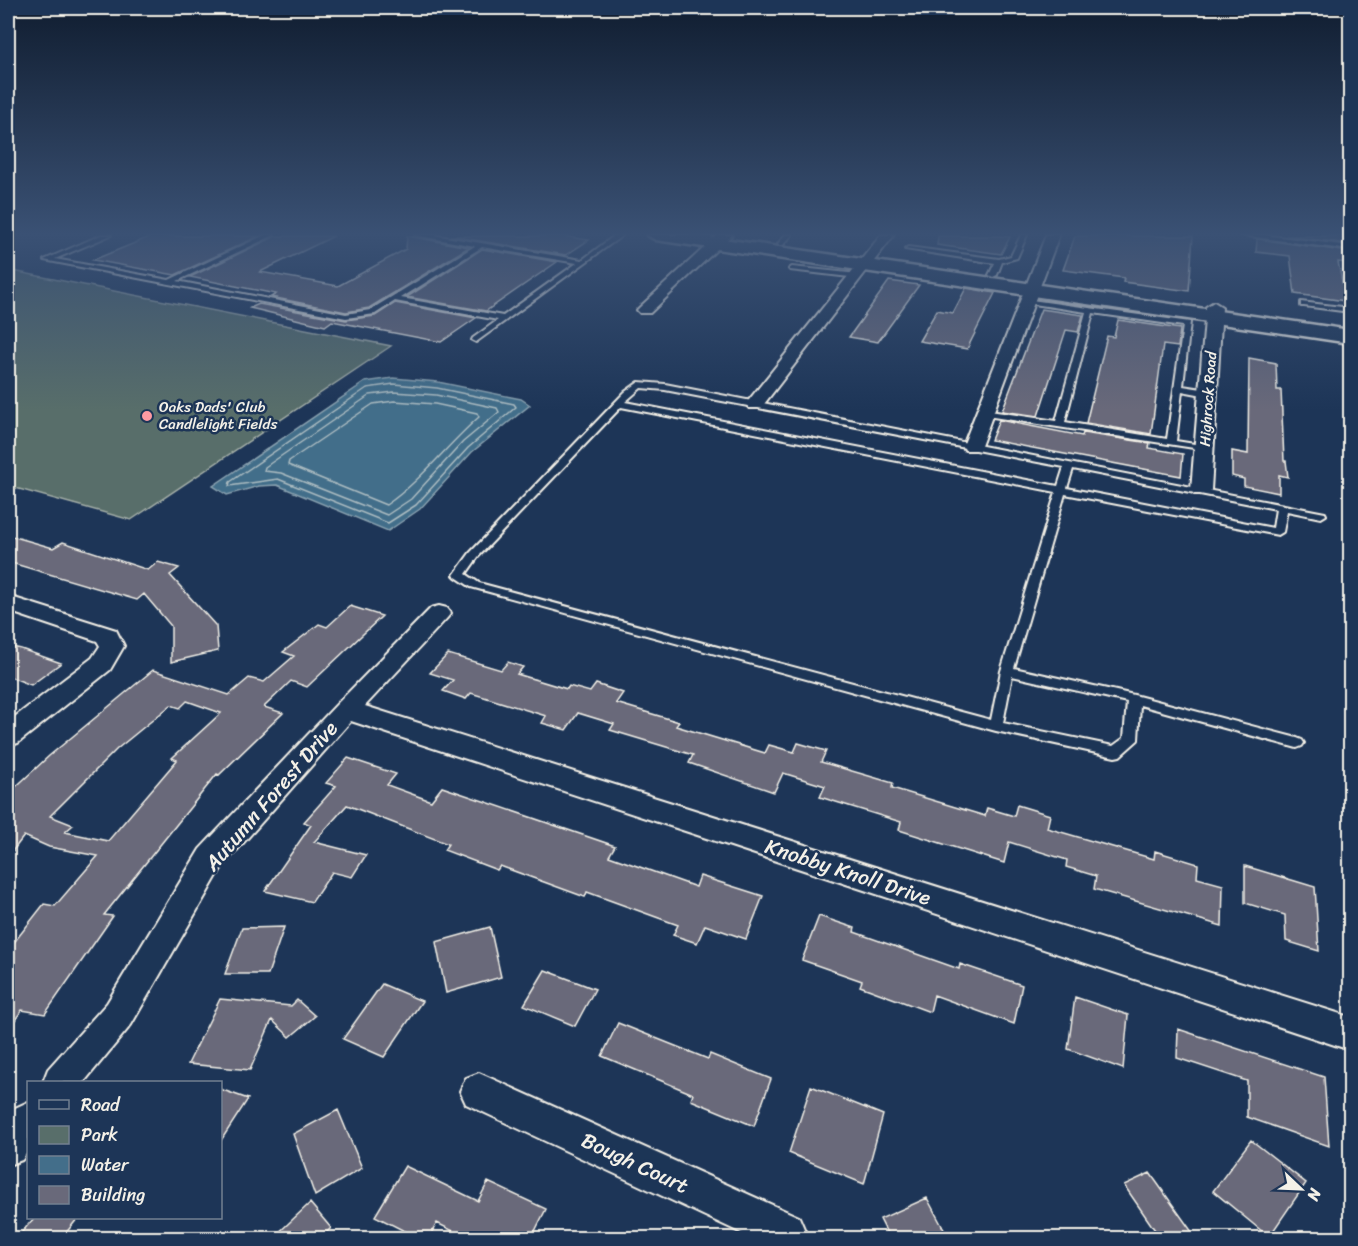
<svg xmlns="http://www.w3.org/2000/svg" width="1358" height="1246" font-family="Sriracha,sans-serif">
<style>
.green{fill:#586e6a;stroke:#a6b0a9;stroke-width:1.5}
.water{fill:#436e8a;stroke:#8aa2b0;stroke-width:1.5}
.lines{fill:none;stroke-linecap:round;stroke-linejoin:round}
.shore{stroke:#adbdc2;stroke-width:1.5}
.building{fill:#69697a;stroke:#f4f1e8;stroke-width:1.5;fill-rule:evenodd}
.service-casing{stroke:#f4f1e8;stroke-width:4}
.minor-casing{stroke:#f4f1e8;stroke-width:4}
.primary-casing{stroke:#f4f1e8;stroke-width:5}
.service{fill:#1d3557;fill-rule:evenodd}
.minor{fill:#1d3557;fill-rule:evenodd}
.primary{fill:#1d3557;fill-rule:evenodd}
.poi-dot{fill:#ff9aa2;stroke:#1d3557;stroke-width:2}
.labels{text-anchor:middle;dominant-baseline:central;stroke-width:5;stroke-linejoin:round;paint-order:stroke}
.far-street-label{font-size:15px;fill:#f4f1e8;stroke:#1d3557}
.far-poi-label{font-size:15px;fill:#f4f1e8;stroke:#1d3557;text-anchor:start}
.near-street-label{font-size:21px;fill:#f4f1e8;stroke:#1d3557}
</style>
<rect width="100%" height="100%" fill="#1d3557"/>
<filter id="ink" filterUnits="userSpaceOnUse"><feTurbulence type="fractalNoise" baseFrequency=".0167" numOctaves="2"/><feDisplacementMap in="SourceGraphic" scale="12" xChannelSelector="R" yChannelSelector="G"/><feConvolveMatrix kernelMatrix="1 2 1 2 8 2 1 2 1" color-interpolation-filters="sRGB"/></filter>
<g filter="url(#ink)">
<path class="green" d="M8,270L391,346L131,520L8,486Z"/>
<path class="water" d="M393,378L438,382L521,399L530,405L472,452L420,509L388,531L277,485L259,486L227,495L213,486L365,382Z"/>
<g class="lines">
<path class="shore" d="M394,384L437,388L514,404L516,407L468,448L416,505L388,523L278,479L229,486L230,482L367,388Z
M394,392L436,395L497,408L499,412L463,442L411,499L387,515L281,473L264,471L265,467L370,395Z
M394,401L435,404L477,413L479,417C447,445 421,481 386,505L288,465L289,461L373,404Z"/>
</g>
<path class="building" d="M152,236H259L175,275L93,260Z
M276,236H334L260,272L338,286L406,249L407,236L469,247L369,308L346,312L271,297L276,294L190,277Z
M450,236H562L589,240L566,255Z
M938,236H998L1010,237L1001,254L937,245Z
M1075,236H1193L1189,291L1123,282L1124,278L1063,270Z
M1286,236H1350V244Z
M1257,239L1350,252V263L1338,262L1346,301L1295,294L1290,256L1256,252Z
M482,249L557,262L486,311L407,297Z
M889,281L919,285L878,342L849,337Z
M966,288L995,293L967,349L919,341L937,310L953,313Z
M395,303L476,318L441,342L332,321L325,326L250,308L259,304L346,320L375,316Z
M1041,309L1083,315L1078,332L1066,330L1038,416L1002,411Z
M1118,320L1180,329L1178,347L1163,345L1151,434L1086,423L1107,336L1114,337Z
M1249,358L1276,363L1277,390H1281L1284,461H1286L1288,477L1279,475V493L1244,486V479L1232,476V451L1248,454Z
M999,420L1082,436L1083,433L1150,443L1149,448L1183,454L1181,476L991,440Z
M8,535L53,548L63,542L148,570L158,562L179,568L170,575L216,626L218,651L171,662V626L144,594L137,600L8,562Z
M350,606L382,616L307,687L291,681L264,707L283,713L219,775L217,774L104,915L113,916L45,1014L22,1010L8,1030V950L44,904L55,906L98,856L49,847L24,836L8,857V794L49,756L153,670L229,695L249,678L264,682L294,656L283,652L319,624L327,627ZM187,701L221,713L172,758L177,760L108,841L65,832L73,825L50,816L117,749L171,705L180,708Z
M8,646L21,649L61,663L31,685L8,676Z
M448,654L501,670L508,662L523,667L517,674L567,689L569,686L590,692L596,684L623,693L616,703L679,722L676,726L765,753L769,745L794,752L798,743L826,751L821,762L893,783L892,788L985,816L987,808L1014,816L1017,805L1050,815L1047,828L1154,859L1155,851L1198,864L1197,878L1223,885L1222,926L1094,889L1096,876L1066,867L1067,860L1009,842L1004,863L899,830L901,822L820,797L825,786L783,773L774,792L689,763L693,755L610,730L614,724L578,713L566,730L542,723L546,716L471,693L466,699L443,691L453,680L430,673Z
M348,758L396,774L387,785L431,801L442,787L615,846L609,856L696,887L700,876L763,896L746,939L705,925L697,943L673,935L678,925L587,892L585,897L500,866L497,870L444,850L448,844L347,805L314,842L366,855L352,877L332,872L312,902L265,891L311,825L304,822L336,786L326,783Z
M1245,866L1315,887L1319,951L1286,941L1285,915L1245,903Z
M819,916L855,928L854,932L959,969L960,964L1022,985L1014,1024L934,995L930,1012L860,986L862,981L802,960Z
M284,927L268,974H225L242,928Z
M490,927L501,977L446,993L436,942Z
M545,970L595,989L575,1026L524,1005Z
M382,984L422,1001L384,1057L343,1039Z
M1075,997L1128,1015L1123,1069L1068,1049Z
M220,999L291,1006L297,1000L315,1016L290,1037L272,1020L250,1070L188,1064Z
M618,1023L708,1059L710,1054L771,1079L754,1126L691,1100L693,1094L602,1056Z
M1178,1029L1324,1077L1329,1146L1247,1117V1081L1177,1058Z
M811,1086L883,1115L864,1184L789,1153Z
M220,1089L248,1099L220,1142Z
M338,1110L362,1168L315,1196L293,1134Z
M1251,1140L1306,1183L1269,1237L1213,1191Z
M405,1166L478,1201L488,1182L546,1209L531,1239H469L437,1223L428,1239H420L375,1216Z
M1150,1173L1197,1239H1161L1124,1185Z
M927,1198L949,1239H890L880,1219Z
M310,1203L331,1228L320,1239H272Z
M34,1218H78L61,1239H16Z"/>
<g class="lines">
<g class="service-casing">
<path id="service" d="M101,235H111L55,259L169,280L265,235H274L177,281L346,314L370,310L475,246L415,235H433L582,260L615,235H623L476,342L472,340L473,338L498,320L395,301L375,314L346,318L44,260ZM482,247L577,263L503,316L401,298Z
M785,235H792L783,245H779L778,244Z
M1021,235H1027L1017,258L1002,262L997,275L993,277L989,275L995,263L905,249L908,247L999,259L1011,256Z
M1241,235H1264L1350,246V250Z
M792,267L858,274L862,276L858,278L790,270L789,269Z
M1024,299L1190,322L1183,386L1208,390L1212,393L1208,396L1182,391L1176,441L1207,446V450L980,415L978,413L983,410L1056,421L1086,312L1027,303L1023,301ZM1093,313L1183,326L1167,439L1065,422Z
M1301,302L1350,308V312L1304,306H1301Z
M639,382L665,384L1325,513L1326,515L1321,518L1287,511L1283,532L1278,535L1065,494L1014,668L1134,695L1297,738L1302,740L1304,743L1302,746L1297,748L1140,705L1138,740L1120,756L1115,757L996,731L471,587L456,577L454,575L470,553L625,392ZM641,388L665,390L1064,467L1058,486L625,402ZM621,407L1056,492L1001,671L991,720L479,583L466,574L478,557ZM1073,469L1276,509L1273,528L1067,488ZM1012,676L1127,702L1124,738L1113,746L1003,723Z"/>
</g>
<g class="minor-casing">
<path id="minor" d="M718,235H732L650,313H640L637,310L640,307Z
M881,235H894L761,408H749L746,404L749,400Z
M1046,235H1059L981,446L979,450H965L963,446Z
M1214,302L1222,307L1211,490L1208,494H1194L1191,490L1206,307Z
M8,596L116,630L124,646L110,670L18,743L8,746V722L92,658L100,646L97,641L8,611Z
M439,606L447,608L451,613L447,618L365,706L1350,1017V1050L351,721L222,867L131,1025L84,1082H43L48,1069L107,1003L200,849L337,704L431,608Z
M479,1073L799,1217L808,1238H752L466,1104L460,1091L466,1078Z
M28,1102V1151L22,1160L8,1165V1116L15,1108Z"/>
</g>
<g class="primary-casing">
<path id="primary" d="M647,235H696L1350,330V343L656,240Z"/>
</g>
<use href="#service" class="service"/>
<use href="#minor" class="minor"/>
<use href="#primary" class="primary"/>
</g>
</g>
<linearGradient id="sky" x2="0" y2="1"><stop stop-color="#101d30"/><stop offset="0.57" stop-color="#3a5174"/><stop offset="1" stop-color="#3a5174" stop-opacity="0"/></linearGradient>
<rect width="1358" height="410" fill="url(#sky)"/>
<circle class="poi-dot" cx="147" cy="416" r="6"/>
<g class="labels">
<g class="far-street-label">
<text transform="translate(1208 399) rotate(-86)">Highrock Road</text>
</g>
<g class="far-poi-label">
<text x="159" y="407">Oaks Dads' Club<tspan x="159" dy="17">Candlelight Fields</tspan></text>
</g>
<g class="near-street-label">
<text transform="translate(271 796) rotate(-49)">Autumn Forest Drive</text>
<text transform="translate(848 872) rotate(18)">Knobby Knoll Drive</text>
<text transform="translate(635 1163) rotate(25)">Bough Court</text>
</g>
</g>
<rect width="1358" height="1246" fill="none" stroke="#1d3557" stroke-width="30"/>
<rect x="15" y="15" width="1328" height="1216" fill="none" stroke="#f4f1e8" stroke-width="2" filter="url(#ink)"/>
<rect x="27" y="1081" width="195" height="138" fill="#1d3557" stroke="#738091" stroke-width="1.5"/>
<rect x="39" y="1100" width="30" height="9" fill="#1d3557" stroke="#738091" stroke-width="1.5"/>
<text x="81" y="1111" font-size="18" fill="#f4f1e8">Road</text>
<rect x="39" y="1126" width="30" height="18" fill="#586e6a" stroke="#738091" stroke-width="1.5"/>
<text x="81" y="1141" font-size="18" fill="#f4f1e8">Park</text>
<rect x="39" y="1156" width="30" height="18" fill="#436e8a" stroke="#738091" stroke-width="1.5"/>
<text x="81" y="1171" font-size="18" fill="#f4f1e8">Water</text>
<rect x="39" y="1186" width="30" height="18" fill="#69697a" stroke="#738091" stroke-width="1.5"/>
<text x="81" y="1201" font-size="18" fill="#f4f1e8">Building</text>
<g transform="translate(1301 1189) rotate(113)" stroke="#1d3557" stroke-width="4.5" paint-order="stroke">
<path d="M0-4.5L10 22L0 15L-10 22Z" fill="#f4f1e8"/>
<text y="-9" font-size="16" font-weight="bold" text-anchor="middle" fill="#f4f1e8">N</text>
</g>
</svg>
